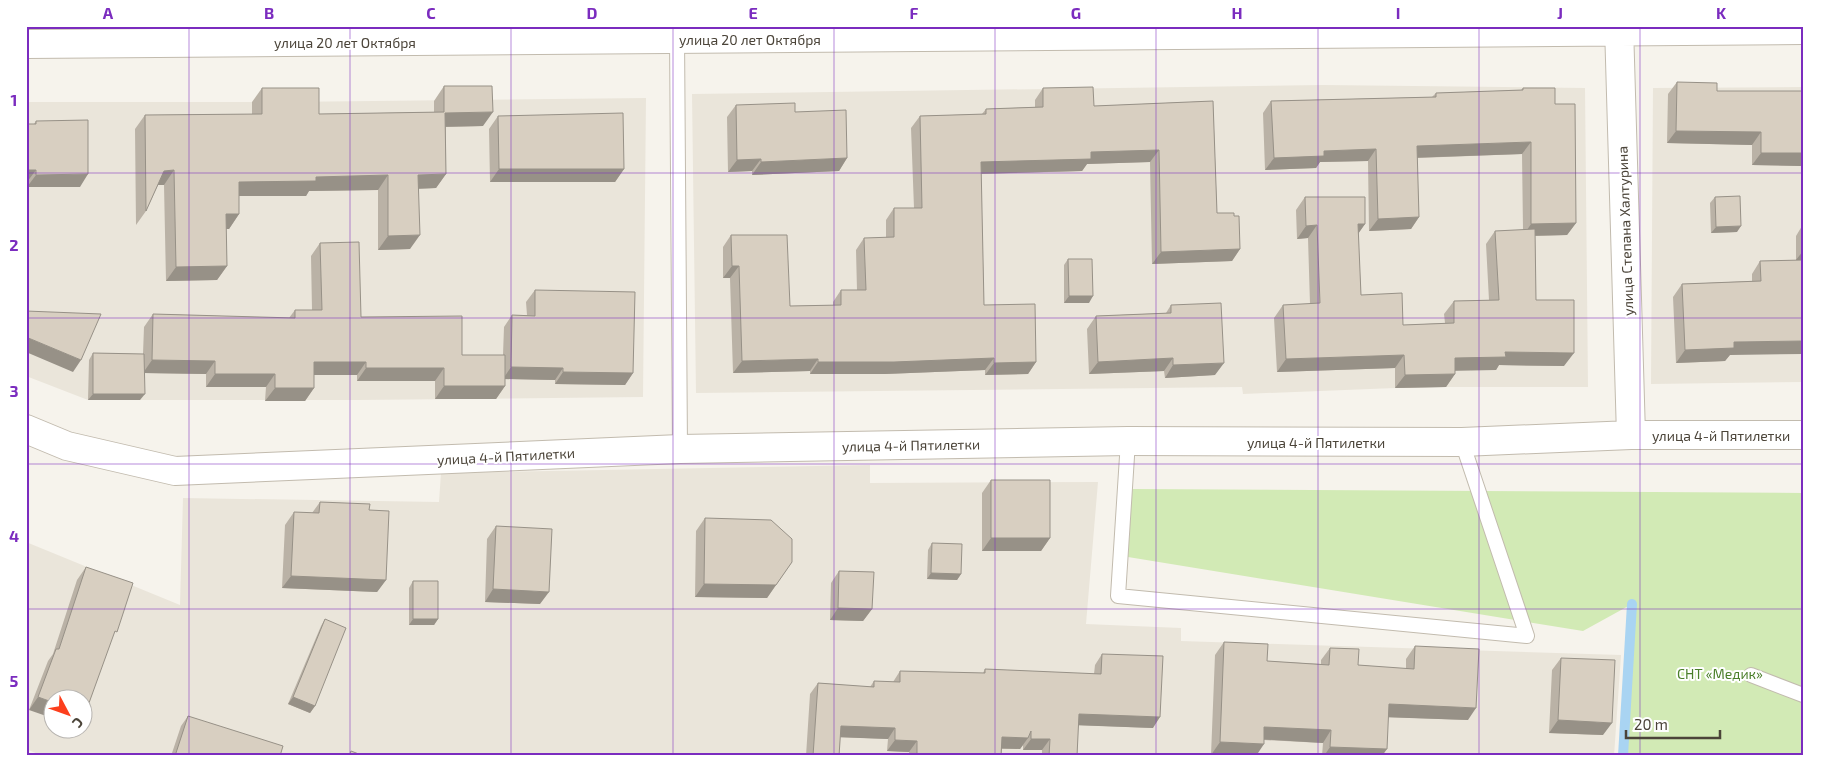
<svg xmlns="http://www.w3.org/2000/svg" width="1829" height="782" font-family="'Exo 2',sans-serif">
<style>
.residential{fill:#eae5da;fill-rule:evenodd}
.green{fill:#d2eab5}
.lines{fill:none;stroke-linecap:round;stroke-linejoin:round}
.stream{stroke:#a9d4f2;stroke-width:10}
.lane-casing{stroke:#c2bbae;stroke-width:16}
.street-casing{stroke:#c2bbae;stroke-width:30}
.lane{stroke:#fff;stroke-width:14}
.street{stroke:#fff;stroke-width:28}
.wall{fill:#bab2a6}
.shaded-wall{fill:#979187}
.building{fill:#d8cfc1;stroke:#979187}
.grid{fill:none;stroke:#7b2cbf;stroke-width:1;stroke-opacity:0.55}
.labels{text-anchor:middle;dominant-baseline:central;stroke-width:4;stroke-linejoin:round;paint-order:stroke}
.street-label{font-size:14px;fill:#4b4439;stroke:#fff}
.park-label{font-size:14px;fill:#4a7f2a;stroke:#fff}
.neatline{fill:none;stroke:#7b2cbf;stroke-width:2}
.grid-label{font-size:16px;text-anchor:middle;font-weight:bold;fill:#7b2cbf}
</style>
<rect width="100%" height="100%" fill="#f6f3ec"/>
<path class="residential" d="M1323,85L1585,88L1588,387H1420L1243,394L1242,387L696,393L692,94Z
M1803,87V382L1651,384L1653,88Z
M646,98L643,397L357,400H88L26,376V102H283Z
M870,465V483L1098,482L1086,624L1181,628V641L1621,655L1614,756H43L26,749V542L180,605L183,498L439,502L441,473ZM52,700H82V730H52Z"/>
<path class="green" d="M1132,489L1803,493V756H1623L1632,604L1583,631L1128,557Z"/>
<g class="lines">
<path class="stream" d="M1623,756L1632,604"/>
<g class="lane-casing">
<path id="lane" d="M677,35L680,449
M1128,441L1118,596L1527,636L1462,442
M1751,675L1803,695"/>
</g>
<g class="street-casing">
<path id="street" d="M1619,26L1631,435
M26,44L1803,30
M26,429L67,446L175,471L680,449L1128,441L1462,442L1631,435H1803"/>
</g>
<use href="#lane" class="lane"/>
<use href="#street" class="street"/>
</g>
<path class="wall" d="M1677,82L1717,91H1803V163L1801,166L1752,165V145L1667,143L1668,94Z
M444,86L483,126L446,127V174L436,188L418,189L410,249L378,250V190L309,191L306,196H239V214L229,229H226L227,266L217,280L166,281L164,185H158L146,211L136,225L135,129L145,115L252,114V102L262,88L319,114L434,112V101Z
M1043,88L1094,106L1213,101L1217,213L1234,216L1240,249L1232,261L1152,264L1150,162L1087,164L1082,171L981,174L984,305L1036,362L1028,374L985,375V370L885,374H810V371L733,373L730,278H723V247L731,235L790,306L833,305V302L841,290H857L856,250L864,238H886V220L894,208H914L911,128L920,116L982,114L986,109L1035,107V100Z
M1523,88L1555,104L1576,223L1567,235L1535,236L1536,300L1564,366L1499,365L1496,370H1455V374L1446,387L1395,388V368L1277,372L1274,318L1283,305L1310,304L1308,238L1297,239L1296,210L1305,197L1365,224L1358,233L1361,295L1403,325L1445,323L1444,314L1454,301L1489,300L1486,244L1495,231L1523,230L1522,154L1417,158L1419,217L1411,229L1369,231L1368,161L1320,162L1316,168L1265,170L1263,113L1271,101L1432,97L1436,93L1521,90Z
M736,105L795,112L847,158L839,171L752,175V171L728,172L727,117Z
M498,116L624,169L615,182H490L489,129Z
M36,121L80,187H27V182H26V124H34Z
M1715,197L1737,232L1711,233L1710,203Z
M1802,226L1803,260H1796V236Z
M320,243L361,317L462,355H503L504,327L512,315H527L526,302L535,290L633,373L625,385L555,384V380L505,379V386L496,399H435V381H357V375H314V388L305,401H265L266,387H206V374L145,373L140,400H88L89,360L93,353L143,354L144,327L153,314L289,318L295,310H312L311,256Z
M1068,259L1089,303H1064V265Z
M1803,260L1725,361L1676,363L1673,297L1682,284L1752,281V274L1760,261Z
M1171,305L1215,375L1165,378L1164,371L1089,374L1087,329L1096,316L1166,313Z
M991,480L1050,538L1041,551H982V493Z
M320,502L369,510L386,580L377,592L282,588L285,525L294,512L312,513Z
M705,518L792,562L767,598L695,597L696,531Z
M496,526L540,604L485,602L487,539Z
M932,543L961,574L957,580L927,579L928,550Z
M86,567L113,636L29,710L48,661L53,654L77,580Z
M839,571L872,609L863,621L830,620L831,583Z
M413,581L438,619L434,625H409V588Z
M325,619L315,706L310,713L288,704L321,626Z
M1224,642L1267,661L1321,664V660L1330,648L1358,665L1406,669V659L1415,646L1468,720L1388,717L1382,756H1322L1323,743L1264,740L1211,755L1215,655Z
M1102,654L1153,728L1078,725L1077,756H1042V750H1023V745L1020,749H1002L1001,756H909V752L887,751L888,739L840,737L839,756H806L810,694L818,683L870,687L874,681L893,682L900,671L983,673L985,669L1094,674L1095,665Z
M1561,658L1603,735L1549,733L1552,670Z
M188,716L280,756H171L181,726Z"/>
<path class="shaded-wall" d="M493,112L483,126L435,127L445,113Z
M1676,131L1761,132L1752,145L1667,143Z
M1531,142L1522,154L1408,158L1417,146Z
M1376,149L1368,161L1320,162L1316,168L1265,170L1274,158L1324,151Z
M1159,150L1150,162L1087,164L1082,171L972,174L981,162L1091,152Z
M1761,153H1803V163L1801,166L1752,165Z
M847,158L839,171L752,175L761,162Z
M761,159L752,171L728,172L737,160Z
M499,169H624L615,182H490Z
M26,170H36L27,182H26Z
M174,170L164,185H154L164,171Z
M88,174L80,187H27L36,175Z
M446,174L436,188L408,189L418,175Z
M388,175L378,190L309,191L306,196H229L239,182L316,177Z
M226,214H239L229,229H216Z
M1419,217L1411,229L1369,231L1378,219Z
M1576,223L1567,235L1523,236L1531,224Z
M1358,224H1365L1356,237Z
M1317,225L1308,238L1297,239L1306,226Z
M1741,226L1737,232L1711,233L1716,227Z
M420,235L410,249L378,250L388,236Z
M1240,249L1232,261L1152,264L1161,252Z
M1803,251V260H1796Z
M227,266L217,280L166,281L176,267Z
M732,266H739L730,278H723Z
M1069,296H1093L1089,303H1064Z
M26,337L81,360L73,372L26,352Z
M1803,341V354L1730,355L1725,361L1676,363L1685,350L1734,342Z
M1505,352L1574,353L1564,366L1499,365L1496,370L1446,371L1455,358Z
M1404,355L1395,368L1277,372L1286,359Z
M994,358L985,370L885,374H810L818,362Z
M1173,358L1164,371L1089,374L1098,362Z
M818,359L810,371L733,373L742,361Z
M152,360L215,361L206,374L143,373Z
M314,362H366L357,375H305Z
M1036,362L1028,374L985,375L994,363Z
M1224,363L1215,375L1165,378L1173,365Z
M511,367L563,368L555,380L503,379Z
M366,368H444L435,381H357Z
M563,372L633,373L625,385L555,384Z
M215,374H275L266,387H206Z
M1455,374L1446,387L1395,388L1405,375Z
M444,386H505L496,399H435Z
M275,388H314L305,401H265Z
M93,394H145L140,400H88Z
M991,538H1050L1041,551H982Z
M931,573L961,574L957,580L927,579Z
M291,576L386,580L377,592L282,588Z
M704,584L776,585L767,598L695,597Z
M493,589L549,592L540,604L485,602Z
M838,608L872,609L863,621L830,620Z
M413,619H438L434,625H409Z
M38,697L52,702V718L29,710Z
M293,697L315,706L310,713L288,704Z
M1389,704L1476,708L1468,720L1380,717Z
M1079,714L1160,717L1153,728L1071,725Z
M1558,720L1612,723L1603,735L1549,733Z
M841,726L895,728L888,739L833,737Z
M1264,727L1331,730L1323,743L1256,739Z
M1002,737L1028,738L1020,749L994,748Z
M1031,739H1050L1042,750H1023Z
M895,740L917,741L909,752L887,751Z
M1220,742L1264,744L1256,756L1211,755Z
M1330,747L1387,749L1382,756H1324Z"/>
<path class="building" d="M1677,82L1717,83V91H1803V153H1761V132L1676,131Z
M444,86H492L493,112L445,113L446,174L418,175L420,235L388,236V175L316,177V181L239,182V214H226L227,266L176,267L174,170L164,171L146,211L145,115L262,114V88H319V114L444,112Z
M1093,87L1094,106L1213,101L1217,213H1234V216H1239L1240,249L1161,252L1159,150L1091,152V159L981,162L984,305L1035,304L1036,362L994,363V358L894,362H818V359L742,361L739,266H732L731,235H787L790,306L841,305V290H866L864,238L894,237V208H922L920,116L986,114V109L1043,107V88Z
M1523,88H1555V104H1575L1576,223L1531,224V142L1417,146L1419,217L1378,219L1376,149L1324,151V156L1274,158L1271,101L1436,97V93L1523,90Z
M795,103V112L846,110L847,158L761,162V159L737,160L736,105Z
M623,113L624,169H499L498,116Z
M88,120V174L36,175V170H26V124H36V121Z
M1740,196L1741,226L1716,227L1715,197Z
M1305,197H1365V224H1358L1361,295L1402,293L1403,325L1454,323V301L1499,300L1495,231L1535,229L1536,300H1574V353L1505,352L1506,357L1455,358V374L1405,375L1404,355L1286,359L1283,305L1320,303L1317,225L1306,226Z
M359,242L361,317L462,316V355H505V386H444V368H366V362H314V388H275V374H215V361L152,360L153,314L295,318V310H322L320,243Z
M1068,259H1092L1093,296H1069Z
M1803,260V341L1734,342V348L1685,350L1682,284L1761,281L1760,261Z
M535,290L635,292L633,373L563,372V368L511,367L512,315L535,316Z
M1221,303L1224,363L1173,365V358L1098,362L1096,316L1171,313V305Z
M26,311L101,314L81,360L26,337Z
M93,353L144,354L145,394H93Z
M991,480H1050V538H991Z
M320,502L370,504L369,510L389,511L386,580L291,576L294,512L319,513Z
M705,518L771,520L792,539V562L776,585L704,584Z
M496,526L552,529L549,592L493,589Z
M932,543L962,544L961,574L931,573Z
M86,567L133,583L117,632L115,631L85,714L82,713V700H52V702L38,697L56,649H59Z
M839,571L874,572L872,609L838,608Z
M413,581H438V619H413Z
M325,619L346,628L315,706L293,697Z
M1224,642L1268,644L1267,661L1329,665L1330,648L1359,649L1358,665L1414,669L1415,646L1479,649L1476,708L1389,704L1387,749L1330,747L1331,730L1264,727V744L1220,742Z
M1102,654L1163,656L1160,717L1079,714L1077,756H1049L1050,739H1031V731L1028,738L1002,737L1001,756H917V741L895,740V728L841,726L839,756H813L818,683L874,687V681L900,682V671L985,673V669L1101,674Z
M1561,658L1615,660L1612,723L1558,720Z
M188,716L283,746L280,756H175Z
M351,751L364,756H349Z"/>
<path class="grid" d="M189,26V756M350,26V756M511,26V756M673,26V756M834,26V756M995,26V756M1156,26V756M1318,26V756M1479,26V756M1640,26V756M26,173H1803M26,318H1803M26,464H1803M26,609H1803"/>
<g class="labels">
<g class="street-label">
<text x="750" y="39">улица 20 лет Октября</text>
<text x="345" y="42">улица 20 лет Октября</text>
<text transform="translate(1625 231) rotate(-92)">улица Степана Халтурина</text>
<text x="1721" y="435">улица 4-й Пятилетки</text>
<text x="1316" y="442">улица 4-й Пятилетки</text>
<text transform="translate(911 445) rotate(-1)">улица 4-й Пятилетки</text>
<text transform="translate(506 456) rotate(-3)">улица 4-й Пятилетки</text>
</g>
<g class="park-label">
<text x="1720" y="673">СНТ «Медик»</text>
</g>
</g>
<rect width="1829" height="782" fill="none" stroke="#ffffff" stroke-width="55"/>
<g transform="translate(68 714) rotate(131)"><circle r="24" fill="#ffffff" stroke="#b7b4b0"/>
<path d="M0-4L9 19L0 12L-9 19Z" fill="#fc3f1d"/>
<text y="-8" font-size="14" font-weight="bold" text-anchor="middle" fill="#4b4439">С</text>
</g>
<path d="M1626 730v8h94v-8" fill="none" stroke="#4b4439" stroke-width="2.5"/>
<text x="1634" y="730" font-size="15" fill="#4b4439" stroke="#ffffff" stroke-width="4" paint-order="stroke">20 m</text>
<rect x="28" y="28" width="1774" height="726" class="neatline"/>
<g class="grid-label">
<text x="108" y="19">A</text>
<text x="269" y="19">B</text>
<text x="431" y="19">C</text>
<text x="592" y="19">D</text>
<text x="753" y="19">E</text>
<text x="914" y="19">F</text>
<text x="1076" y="19">G</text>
<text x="1237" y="19">H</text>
<text x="1398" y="19">I</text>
<text x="1560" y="19">J</text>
<text x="1721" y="19">K</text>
<text x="14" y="106">1</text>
<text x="14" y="251">2</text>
<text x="14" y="397">3</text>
<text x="14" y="542">4</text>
<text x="14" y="687">5</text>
</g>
</svg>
